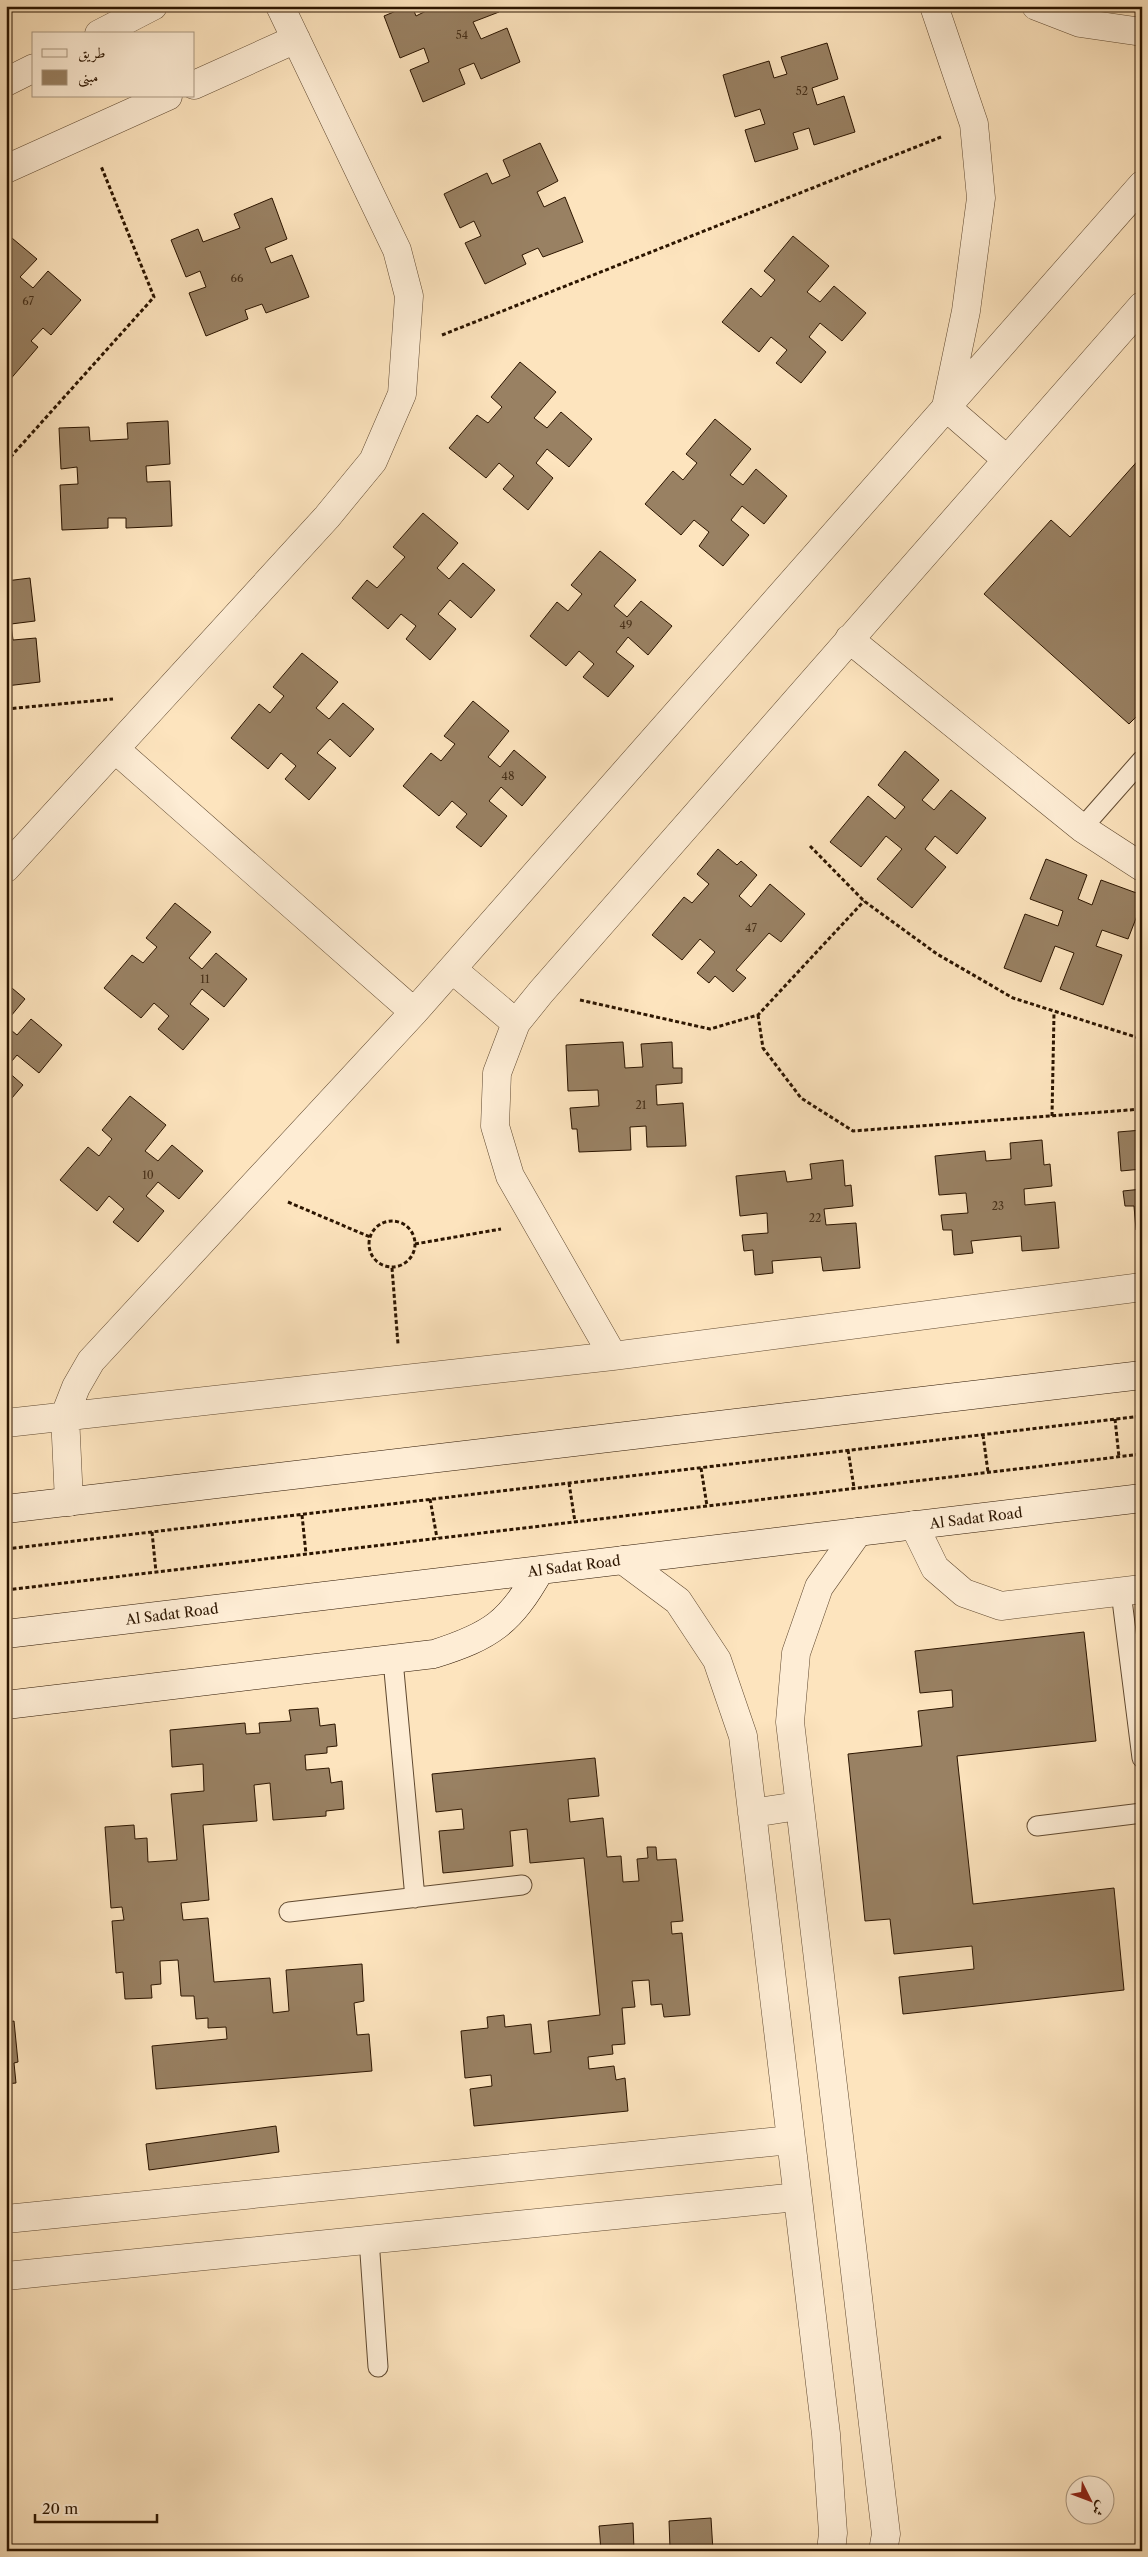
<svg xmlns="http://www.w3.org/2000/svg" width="1148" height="2557" font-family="'Libre Caslon Text',Amiri,serif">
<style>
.building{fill:#998163;stroke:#2c1500}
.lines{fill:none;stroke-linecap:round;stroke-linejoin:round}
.lane-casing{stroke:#604930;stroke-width:21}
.street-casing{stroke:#604930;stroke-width:29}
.secondary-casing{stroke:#2c1500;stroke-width:29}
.path{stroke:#2c1500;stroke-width:3;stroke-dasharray:4 2.5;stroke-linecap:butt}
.lane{stroke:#feedd5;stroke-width:19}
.street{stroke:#feedd5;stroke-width:28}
.secondary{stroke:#feedd5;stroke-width:28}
.labels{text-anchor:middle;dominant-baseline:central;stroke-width:4;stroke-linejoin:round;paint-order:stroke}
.number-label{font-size:11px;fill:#473019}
.street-label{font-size:14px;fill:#2c1500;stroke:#feedd5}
</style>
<rect width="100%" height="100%" fill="#fde4be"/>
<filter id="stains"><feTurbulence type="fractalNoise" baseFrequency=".004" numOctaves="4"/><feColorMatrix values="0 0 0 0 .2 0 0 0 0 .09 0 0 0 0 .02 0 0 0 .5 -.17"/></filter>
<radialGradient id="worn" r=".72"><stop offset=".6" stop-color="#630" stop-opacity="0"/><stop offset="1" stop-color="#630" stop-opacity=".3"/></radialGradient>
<path class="building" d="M408,6H412L416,16L436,6H497L499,12L473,22L481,39L507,28L520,62L481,79L474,63L459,69L465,84L423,102L410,70L429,62L424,48L400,58L384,16Z
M827,43L838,79L812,88L817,105L844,96L855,132L814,145L809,128L793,133L798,149L755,162L745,130L765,124L760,109L735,117L723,75L769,61L774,78L787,74L781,57Z
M540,143L558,181L537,192L544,207L565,197L583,242L543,257L538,248L522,255L526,264L485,284L465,243L481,236L474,221L460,228L444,194L487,173L492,184L510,176L503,160Z
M272,198L287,239L265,248L271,263L292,255L309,297L266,313L262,304L245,310L248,319L206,336L189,293L206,287L200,271L186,277L171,240L198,229L203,242L240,228L234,214Z
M6,233L37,259L20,277L33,288L48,271L81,300L51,335L43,328L31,341L38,347L8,382Z
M793,236L829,266L807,292L820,302L834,286L866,313L842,341L820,323L809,337L826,352L801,383L776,363L787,350L771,337L759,352L722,322L751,288L761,297L775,280L764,271Z
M520,362L556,392L534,418L547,428L561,412L592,439L569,467L547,449L536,463L553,478L528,510L503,489L514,476L499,463L486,478L449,448L477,415L488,423L502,407L491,397Z
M715,419L751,449L730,475L743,485L756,469L787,496L764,524L742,506L731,520L749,535L723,566L699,546L709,532L694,520L681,535L645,504L673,471L683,480L697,463L686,454Z
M168,421L170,464L146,466L147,482L170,481L172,526L126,528V518H108V528L62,530L60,485L78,484L77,467L61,469L59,428L89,427L90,441L128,439L127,423Z
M1142,456V711L1129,724L984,594L1051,520L1070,537Z
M423,513L458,543L437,568L449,579L463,563L495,590L471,618L450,600L438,614L456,629L430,660L406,639L416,626L401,614L388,629L352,598L367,580L377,588L405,557L393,547Z
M600,551L636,580L614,606L627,617L641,601L672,626L648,655L628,637L616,652L634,666L608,697L583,677L594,664L579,651L566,666L530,636L557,602L568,611L582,594L571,585Z
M30,578L35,621L11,624L13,640L36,638L40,682L6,686V581Z
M302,653L338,682L316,708L329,719L343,703L374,729L350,757L330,739L317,753L336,768L309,800L285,779L296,766L281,753L268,769L231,738L259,704L270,713L284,696L273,687Z
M473,701L509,731L488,757L500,767L514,750L546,777L522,806L501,787L489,801L507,816L481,847L456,827L467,814L452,801L439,816L403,786L431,753L441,761L455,744L444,736Z
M905,751L939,780L922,800L934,810L951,790L986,818L957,854L935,836L925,849L946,867L912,908L877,879L902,849L886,836L861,867L830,842L868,796L895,819L905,807L878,785Z
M718,849L737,865L741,861L757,875L739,896L751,907L770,884L805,914L781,942L769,933L736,970L746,978L733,992L715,976L709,983L697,973L715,952L700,939L682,960L652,935L684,897L692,903L709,884L697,874Z
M1046,859L1087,875L1078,899L1092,905L1101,880L1142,895V903L1128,939L1102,930L1096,946L1122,955L1103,1005L1060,989L1074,953L1055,946L1041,982L1004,968L1025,914L1058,926L1063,911L1030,899Z
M175,903L211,932L189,958L202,969L216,953L247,979L224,1007L202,989L190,1004L209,1019L183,1050L158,1029L169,1016L154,1003L141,1018L104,988L132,955L143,963L157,947L146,938Z
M6,983L25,999L6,1022Z
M31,1019L62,1045L39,1073L17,1055L6,1068V1026L17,1035Z
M623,1042L625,1068L643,1067L641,1044L672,1042L673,1068H682V1083L656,1085L657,1105L683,1103L686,1146L647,1147L646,1126L630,1127L631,1150L579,1152L577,1129H572L570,1108L599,1106L598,1090L568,1091L566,1045Z
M6,1070L23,1085L6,1105Z
M130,1096L166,1125L145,1151L158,1161L172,1145L203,1171L179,1199L158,1182L146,1196L164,1211L138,1242L113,1222L124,1209L109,1196L97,1211L60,1180L88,1147L99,1156L112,1139L102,1130Z
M1142,1130V1169L1121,1171L1118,1132Z
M1042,1140L1044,1165L1050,1164L1052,1186L1024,1189L1025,1205L1055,1202L1059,1248L1022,1251L1021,1236L971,1241L973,1253L954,1255L952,1230H943L941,1215L968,1213L966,1193L939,1195L935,1156L985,1151L986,1161L1011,1159L1010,1143Z
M843,1160L845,1186L851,1185L853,1206L824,1209L826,1225L856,1223L860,1268L823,1271L821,1257L772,1261L773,1273L755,1275L753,1250L744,1251L742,1235L768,1233L767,1213L740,1216L736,1176L785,1171L787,1182L812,1179L810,1164Z
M1142,1189V1230H1136L1134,1206H1125L1123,1191Z
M1084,1632L1096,1741L957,1756L973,1904L1114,1888L1124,1990L903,2014L899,1977L974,1969L972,1946L894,1954L890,1919L865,1921L848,1754L922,1746L918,1711L953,1707L952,1690L920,1693L915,1651Z
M318,1708L320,1726L335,1724L337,1746L327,1747V1753L305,1755L306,1770L329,1768L331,1783L342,1781L344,1809L326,1811V1816L273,1820L270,1783L254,1785L257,1821L203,1825L209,1900L181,1903L183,1920L208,1918L214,1982L270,1978L273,2013L289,2011L286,1970L362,1964L364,2001L354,2003L357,2035L369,2034L372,2071L156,2089L152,2046L227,2039L226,2027L208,2028V2018L196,2019L194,1996H181L178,1960L160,1961L161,1984L151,1985L152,1998L125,1999L123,1972L116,1973L112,1921L124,1920L122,1907L111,1908L105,1827L134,1825L135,1839L147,1838L148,1862L177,1860L171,1794L204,1791L203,1764L172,1767L170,1730L245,1723L246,1734L260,1733L259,1723L291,1721L289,1710Z
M595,1758L599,1796L568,1799L570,1822L603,1818L607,1857L621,1856L623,1882L639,1881L637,1859L648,1858L647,1847H656L657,1860L676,1859L683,1921L671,1922L672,1934L682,1933L690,2015L664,2017L662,2004L651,2005L649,1980L632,1981L635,2007L622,2008L625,2044L612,2045L613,2054L588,2057L589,2069L614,2066L616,2080L625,2078L628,2111L474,2126L470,2089L492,2086L491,2075L465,2078L461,2031L488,2028L487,2017L504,2015L505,2027L531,2024L534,2054L551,2052L548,2021L600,2015L584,1858L530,1863L527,1829L510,1831L513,1866L443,1873L439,1831L464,1829L462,1809L436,1812L432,1774Z
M6,2006L9,2022L14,2021L18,2062L14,2063L16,2083L6,2084Z
M276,2126L279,2152L149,2170L146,2144Z
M711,2518L713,2551H601L599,2526L633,2523L634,2550L670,2548L669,2521Z"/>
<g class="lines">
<g class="lane-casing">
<path id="lane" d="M1082,828L1142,760
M1121,1592L1142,1758
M393,1660L415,1898
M1037,1826L1142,1813
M289,1912L522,1885
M369,2239L378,2367"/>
</g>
<g class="street-casing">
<path id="street" d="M934,6L974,124L981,198L966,311L946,407L1006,459
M1036,6L1080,23L1142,32
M99,34L153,6
M6,82L34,68
M194,85L296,39
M6,169L168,96
M849,639L1082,828L1142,867
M115,749L414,1012
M6,868L327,517L373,461L402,394L409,296L397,250L280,6
M452,969L516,1023
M613,1356L510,1176L495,1126L497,1073L516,1023L541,992L1142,306
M6,1423L613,1356L1142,1287
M69,1502L65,1415L76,1387L91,1361L414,1012L1142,185
M914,1525L935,1568L964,1593L1001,1606L1142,1589
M858,1532L819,1587L796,1653L790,1722L886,2534L883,2551
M623,1560L678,1601L717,1660L743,1736L826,2434L833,2533L831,2551
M752,1813L798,1806
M6,2219L790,2140
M6,2276L797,2197"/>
</g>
<g class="secondary-casing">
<path id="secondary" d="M6,1509L1142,1375
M6,1634L1142,1498
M6,1705L434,1654C491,1636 510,1623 540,1570"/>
</g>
<path class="path" d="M442,335L941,137
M6,462L154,297L101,166
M6,709L113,699
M810,846L864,901L937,954L1013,998L1142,1039
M580,1000L710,1029L758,1015L864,901
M758,1015L763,1048L801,1098L853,1131L1142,1109
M1052,1116L1054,1013
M288,1202L370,1237
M369 1244a23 23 0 1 1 46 0a23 23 0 1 1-46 0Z
M415,1244L501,1229
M392,1268L398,1344
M1115,1419L1119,1457
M983,1435L988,1472
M848,1450L854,1488
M701,1468L707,1506
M569,1483L575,1522
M430,1499L437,1538
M302,1515L306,1554
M152,1532L156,1572
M6,1549L1142,1416
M6,1590L1142,1454"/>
<use href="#lane" class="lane"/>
<use href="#street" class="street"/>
<use href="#secondary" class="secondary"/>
</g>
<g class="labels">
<g class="number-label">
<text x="462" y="35">54</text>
<text x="802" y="91">52</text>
<text x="237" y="278">66</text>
<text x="28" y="301">67</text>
<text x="626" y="625">49</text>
<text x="508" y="776">48</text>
<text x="751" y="928">47</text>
<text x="205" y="979">11</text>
<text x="641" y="1105">21</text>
<text x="148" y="1175">10</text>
<text x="998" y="1206">23</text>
<text x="815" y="1218">22</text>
</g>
<g class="street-label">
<text transform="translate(976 1518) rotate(-7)">Al Sadat Road</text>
<text transform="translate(574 1566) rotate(-7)">Al Sadat Road</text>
<text transform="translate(172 1614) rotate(-7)">Al Sadat Road</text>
</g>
</g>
<rect width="1148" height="2557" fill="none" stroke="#fde4be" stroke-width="25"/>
<rect x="8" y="8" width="1133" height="2542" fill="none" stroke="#2c1500" stroke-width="2.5"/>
<rect x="12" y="12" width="1123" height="2532" fill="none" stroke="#2c1500"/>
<rect x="32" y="32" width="162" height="65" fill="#feedd5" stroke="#aa9780"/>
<rect x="42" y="49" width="25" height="8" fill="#feedd5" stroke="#aa9780"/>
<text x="78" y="58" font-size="15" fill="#2c1500">طريق</text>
<rect x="42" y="70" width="25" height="15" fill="#998163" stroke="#aa9780"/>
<text x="78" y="82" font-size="15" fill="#2c1500">مبنى</text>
<g transform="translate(1090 2500) rotate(132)"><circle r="24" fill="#feedd5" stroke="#aa9780"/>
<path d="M0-4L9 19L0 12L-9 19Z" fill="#8f2418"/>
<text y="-8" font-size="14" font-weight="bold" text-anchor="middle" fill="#2c1500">ش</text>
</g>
<path d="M35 2514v8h122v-8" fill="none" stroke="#2c1500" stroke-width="2.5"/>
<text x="42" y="2514" font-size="15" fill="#2c1500" stroke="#feedd5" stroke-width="4" paint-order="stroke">20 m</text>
<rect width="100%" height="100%" filter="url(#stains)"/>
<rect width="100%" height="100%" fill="url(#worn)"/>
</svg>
